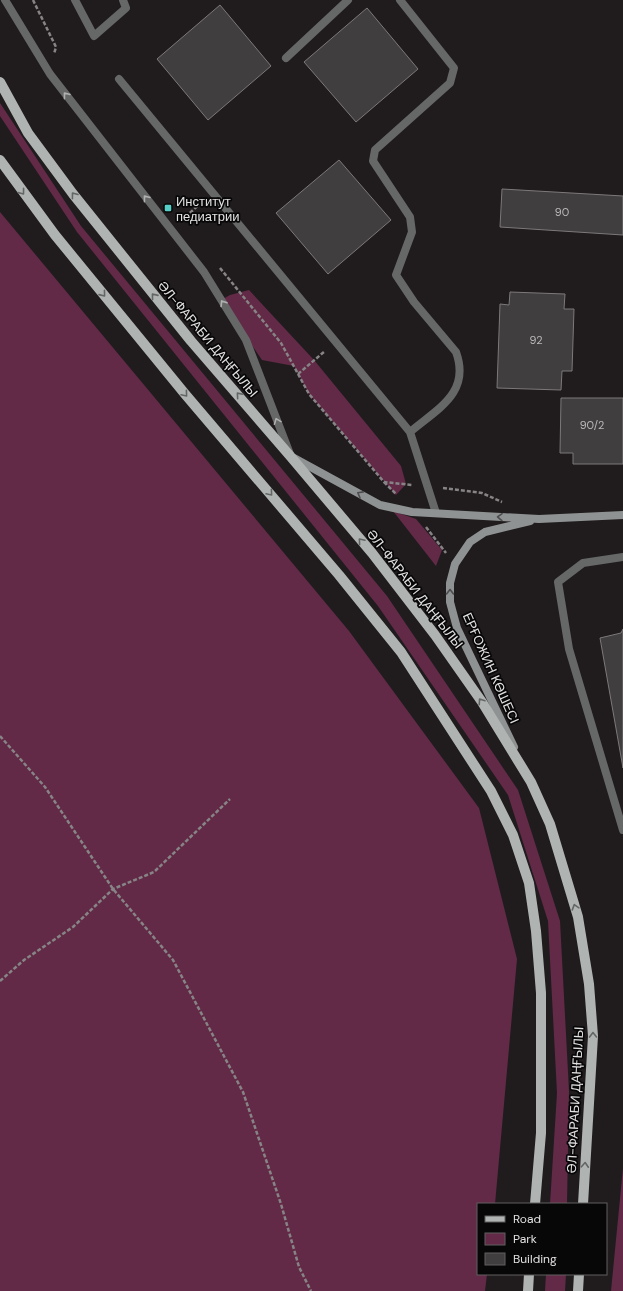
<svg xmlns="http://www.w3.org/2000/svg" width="623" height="1291" font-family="'DM Sans',sans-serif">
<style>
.green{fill:#622a47}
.building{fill:#413e3f;stroke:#7d797b}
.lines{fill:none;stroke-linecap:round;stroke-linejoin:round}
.path{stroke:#878486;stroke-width:2.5;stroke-dasharray:4 2;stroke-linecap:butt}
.lane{stroke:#666867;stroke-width:8}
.secondary{stroke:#8f9292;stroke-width:8}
.primary{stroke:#afb4b3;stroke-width:10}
.oneway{stroke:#b1b1b1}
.oneway2{stroke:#646666}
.oneway3{stroke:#4c4c4d}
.poi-dot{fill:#55cec5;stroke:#080708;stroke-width:1.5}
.labels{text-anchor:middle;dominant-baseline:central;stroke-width:3.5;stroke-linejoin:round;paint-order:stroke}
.number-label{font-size:11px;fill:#bab8b9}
.poi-label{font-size:13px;fill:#e3e1e2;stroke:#080708;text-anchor:start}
.street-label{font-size:13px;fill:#e3e1e2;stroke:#080708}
</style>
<rect width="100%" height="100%" fill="#201c1e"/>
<path class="green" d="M0,103L81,226L387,596L518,790L560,921L569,1091L567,1204H550L557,1093L548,921L508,795L378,606L77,232L0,116Z
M0,212L349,631L479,808L517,959L495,1204H478V1274H487L485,1291H0Z
M249,290L314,360L401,466L406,484L396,495L309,394L294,366L262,360L221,300L230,295Z
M393,511L416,519L442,550L436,566Z
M623,1168V1291H611Z
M546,1274H566L565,1291H545Z"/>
<path class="building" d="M220,5L271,66L208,120L157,59Z
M367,8L418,69L356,122L304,62Z
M339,160L391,220L328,274L276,213Z
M502,189L623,196V235L500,227Z
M510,292L565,294L564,309H574L572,371H562L561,390L497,388L500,304L509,305Z
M561,398H623V464H573V453H560Z
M623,629V768L600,638L621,633Z"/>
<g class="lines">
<path class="path" d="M33,0L56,47L54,54
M181,221L203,201
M220,268L281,343L309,394L384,482L412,485
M298,374L325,351
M384,482L396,494
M443,488L482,493L502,502
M426,527L446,553
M0,736L45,787L113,889L173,960L243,1092L281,1204L299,1267L311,1291
M0,981L24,960L73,927L113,889L154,872L230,799"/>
<path class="lane" d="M5,0L50,74L204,272L246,340L290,454
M75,0L94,36L126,8L123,0
M400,0L454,68L450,83L375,150L373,161L410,217L412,232L396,275L414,302L456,352C471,393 437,409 410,432
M286,58L348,0
M119,79L410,432L436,513
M623,557L583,563L558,582L569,649L623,830"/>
<path class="secondary" d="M294,458L380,505L412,512L539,519L623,515
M514,747L457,628L450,602V583L455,564L470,542L485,532L530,521"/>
<path class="primary" d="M0,82L28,133L73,194L191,341L291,457L372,553L435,635L482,702L531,782L550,824L578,917L589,984L593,1036L583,1204
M0,160L55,235L185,394L339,575L401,652L491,791L513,835L529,883L536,931L541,993V1133L535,1204
M528,1291L529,1274
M578,1291L579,1274"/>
</g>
<defs><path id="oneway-chevron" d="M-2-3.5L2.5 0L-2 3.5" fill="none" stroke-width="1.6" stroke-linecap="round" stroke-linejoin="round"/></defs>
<g class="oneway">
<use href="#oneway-chevron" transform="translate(66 95) rotate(-128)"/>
<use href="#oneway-chevron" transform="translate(146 198) rotate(-128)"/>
<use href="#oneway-chevron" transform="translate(223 303) rotate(-122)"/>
<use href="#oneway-chevron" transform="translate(277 421) rotate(-111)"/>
</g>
<g class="oneway2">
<use href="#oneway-chevron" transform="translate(22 192) rotate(53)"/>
<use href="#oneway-chevron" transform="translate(74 195) rotate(-127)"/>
<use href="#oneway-chevron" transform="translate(103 294) rotate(51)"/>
<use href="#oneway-chevron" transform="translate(154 296) rotate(-129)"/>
<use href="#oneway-chevron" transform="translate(185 394) rotate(50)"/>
<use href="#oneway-chevron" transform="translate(239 395) rotate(-131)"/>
<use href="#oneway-chevron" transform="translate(270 493) rotate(50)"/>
<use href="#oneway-chevron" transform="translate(361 541) rotate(-130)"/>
<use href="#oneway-chevron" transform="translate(481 701) rotate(-124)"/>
<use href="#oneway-chevron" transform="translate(575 907) rotate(-107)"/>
<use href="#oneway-chevron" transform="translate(593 1035) rotate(-91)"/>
<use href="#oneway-chevron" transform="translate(585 1165) rotate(-87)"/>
</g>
<g class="oneway3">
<use href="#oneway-chevron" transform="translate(360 494) rotate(-151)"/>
<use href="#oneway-chevron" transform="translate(500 517) rotate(-178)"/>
<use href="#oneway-chevron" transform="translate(450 592) rotate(-90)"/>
</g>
<rect class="poi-dot" x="164" y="204" width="8" height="8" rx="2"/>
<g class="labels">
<g class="number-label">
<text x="562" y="212">90</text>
<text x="536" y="340">92</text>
<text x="592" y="425">90/2</text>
</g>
<g class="poi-label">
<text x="176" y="201">Институт<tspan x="176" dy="15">педиатрии</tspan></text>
</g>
<g class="street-label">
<text transform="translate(208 339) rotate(50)">ӘЛ-ФАРАБИ ДАҢҒЫЛЫ</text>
<text transform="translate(415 589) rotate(52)">ӘЛ-ФАРАБИ ДАҢҒЫЛЫ</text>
<text transform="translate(491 668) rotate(66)">ЕРҒОЖИН КӨШЕСІ</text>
<text transform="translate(575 1100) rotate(-87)">ӘЛ-ФАРАБИ ДАҢҒЫЛЫ</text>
</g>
</g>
<rect x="477" y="1203" width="130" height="72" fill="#080708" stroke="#605e5f"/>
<rect x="485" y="1216" width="20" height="6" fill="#afb4b3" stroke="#605e5f"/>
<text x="513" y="1223" font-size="12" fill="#e3e1e2">Road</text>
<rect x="485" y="1233" width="20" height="12" fill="#622a47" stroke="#605e5f"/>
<text x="513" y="1243" font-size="12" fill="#e3e1e2">Park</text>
<rect x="485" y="1253" width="20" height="12" fill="#413e3f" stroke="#605e5f"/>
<text x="513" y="1263" font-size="12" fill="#e3e1e2">Building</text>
</svg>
